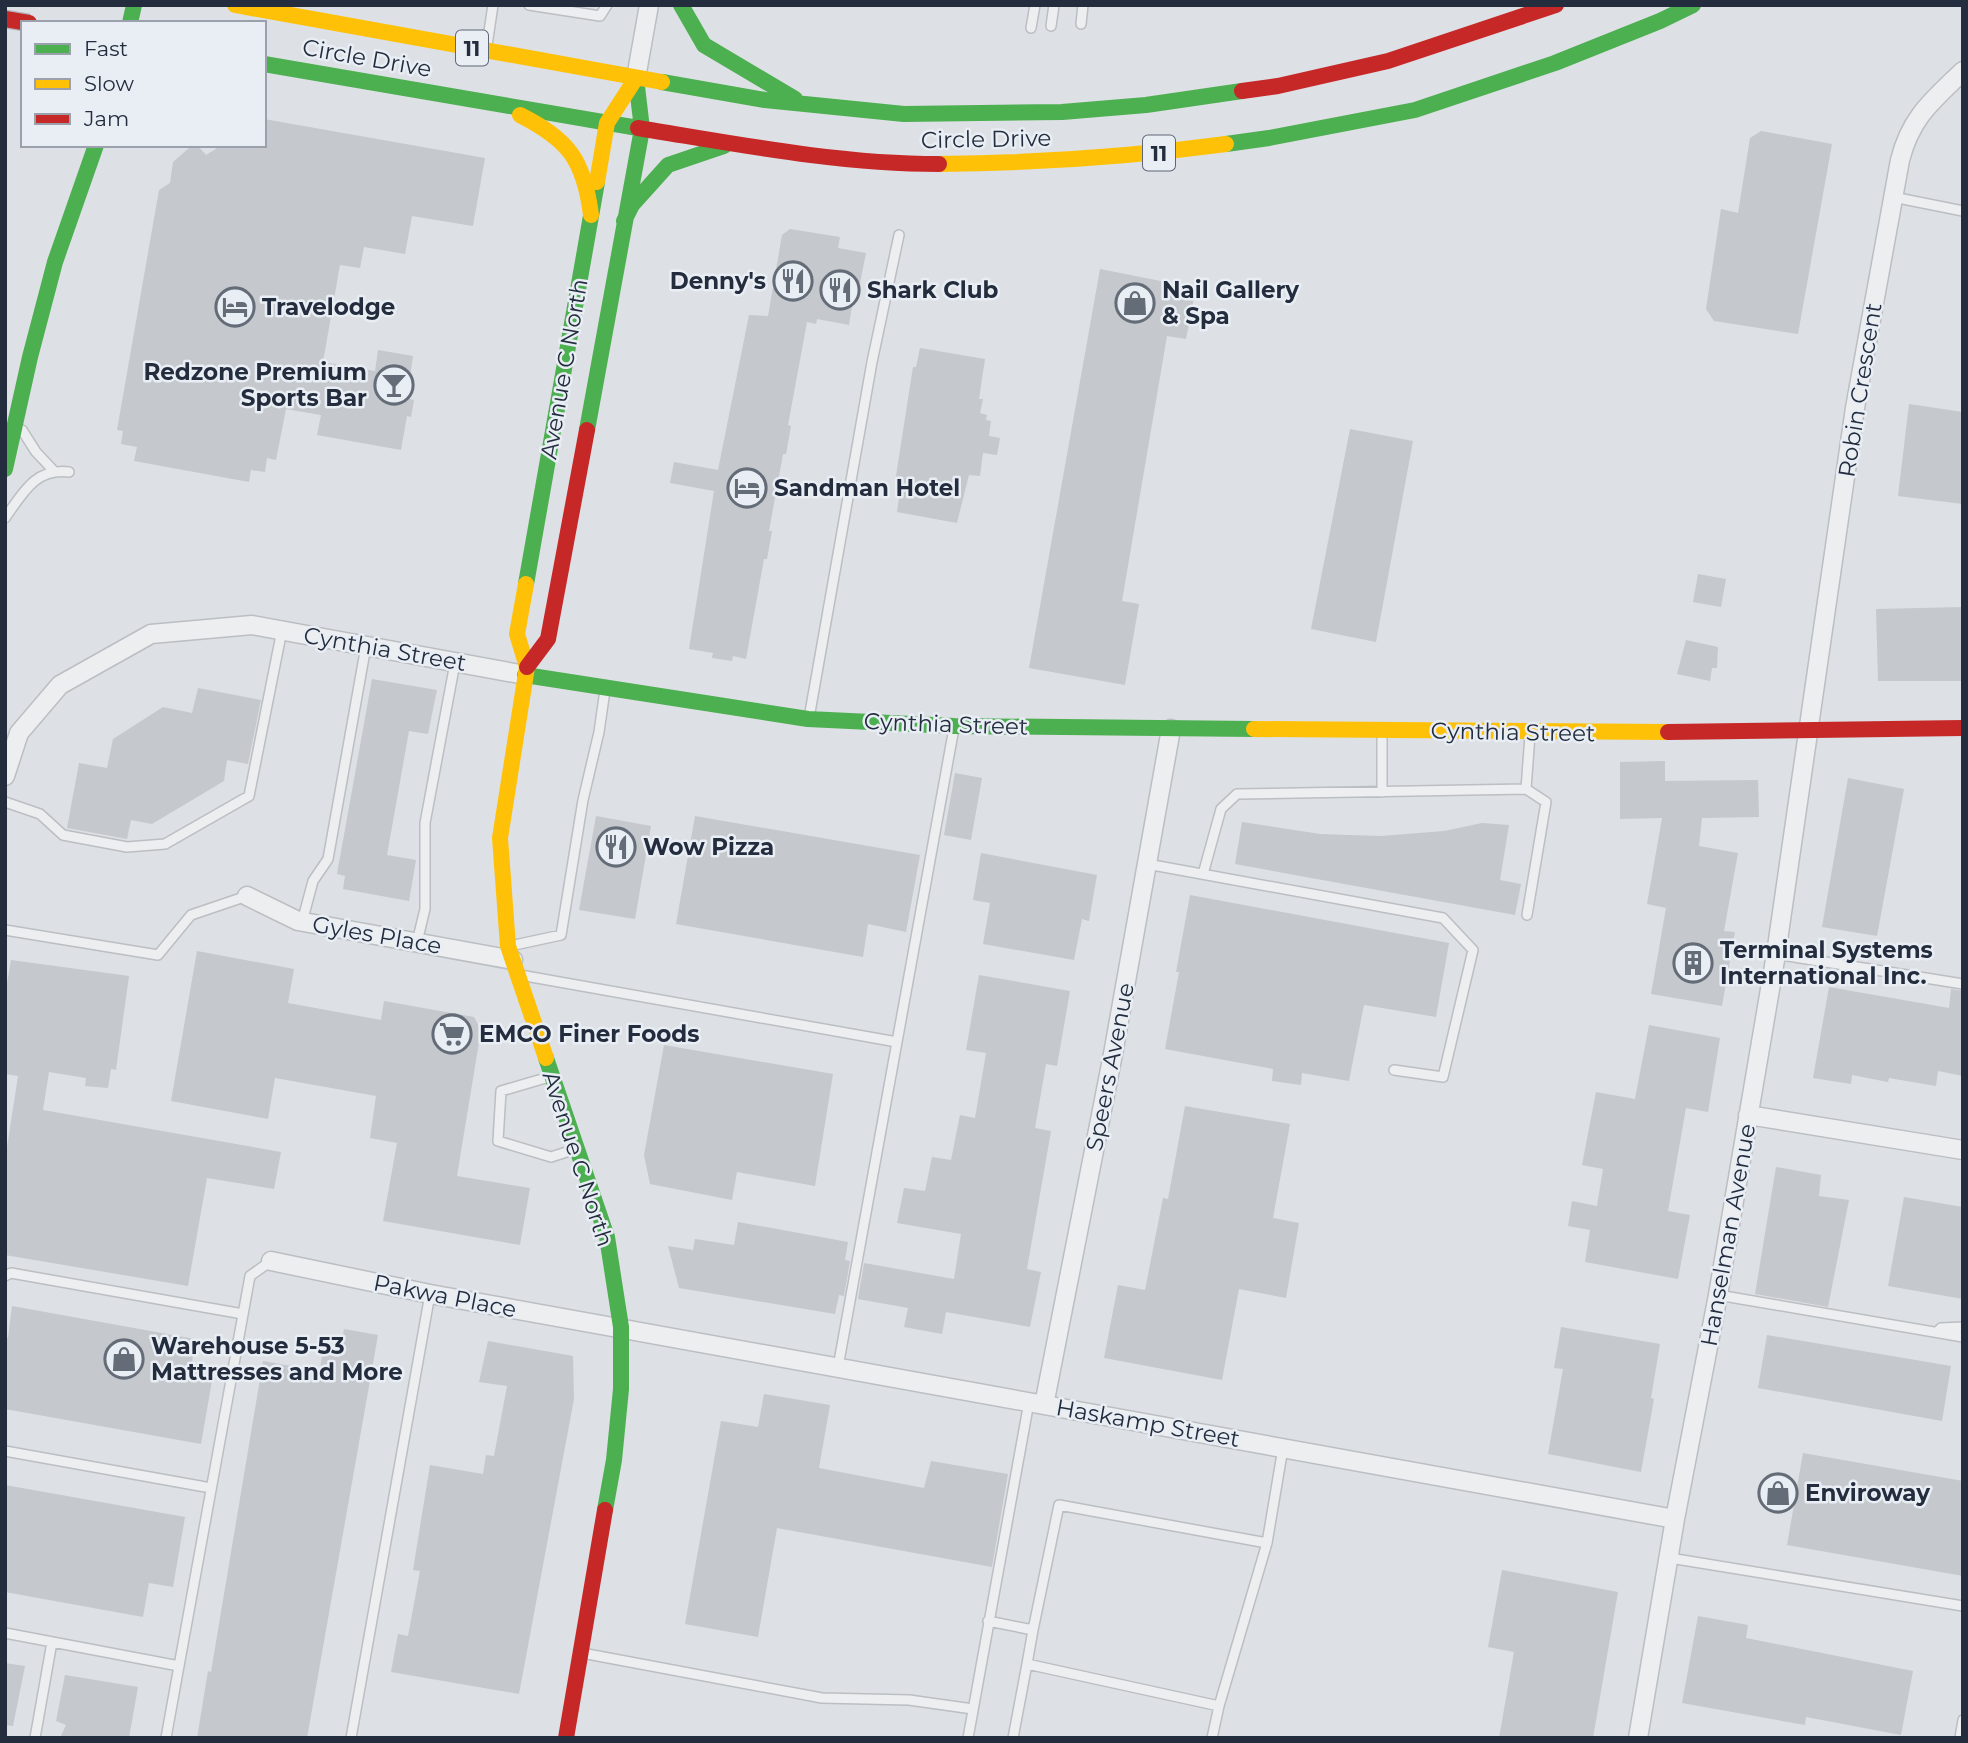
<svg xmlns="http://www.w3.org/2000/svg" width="1968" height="1743" font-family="Montserrat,sans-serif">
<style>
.building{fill:#c5c8cc}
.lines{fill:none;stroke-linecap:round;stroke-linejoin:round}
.lane-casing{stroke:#bbbec2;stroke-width:12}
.street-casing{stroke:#bbbec2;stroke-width:21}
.lane{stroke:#edeef0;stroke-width:9}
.street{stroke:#edeef0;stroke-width:18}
.fast{stroke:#4caf50;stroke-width:16}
.slow{stroke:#ffc107;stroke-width:16}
.jam{stroke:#c62828;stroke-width:16}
.jam-bridge-casing{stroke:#afb3b9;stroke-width:19;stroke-linecap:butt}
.jam-bridge{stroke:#c62828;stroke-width:16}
.labels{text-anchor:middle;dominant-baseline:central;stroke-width:5;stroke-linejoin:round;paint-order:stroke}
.shield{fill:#e9eef5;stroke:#5e6775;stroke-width:2}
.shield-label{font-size:21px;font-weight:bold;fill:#232d3e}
.street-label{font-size:23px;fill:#232d3e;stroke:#e9eef5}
.poi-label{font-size:23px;font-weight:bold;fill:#232d3e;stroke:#e9eef5;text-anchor:start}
</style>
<rect width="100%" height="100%" fill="#dde0e4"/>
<path class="building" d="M264,119L485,158L473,226L412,216L405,254L364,247L360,268L340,265L323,362L375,371L378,350L413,356L410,377L414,378L410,399L414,400L411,417L407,416L401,450L317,435L321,415L286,409L276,460L267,458L265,472L251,470L249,482L134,461L137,447L121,444L123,431L117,430L159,190L170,183L173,162L189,148L198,146L206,155L222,145H264Z
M1761,131L1832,144L1798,334L1714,321L1706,309L1721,209L1738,213L1750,138Z
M790,229L840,237L838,248L866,253L860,283H858V288L855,287L849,325L817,319L816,324L807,322L788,425L791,426L786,454H783L769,531H772L767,559H764L746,659L733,656L732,661L712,658L713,653L689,649L714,491L670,483L674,462L718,470L749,315L768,316L782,235Z
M1100,269L1196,288L1186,339L1167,336L1122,601L1139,604L1125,685L1029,668Z
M920,348L985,359L979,399H983L980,413L987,415L986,420L991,421L989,436L1000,438L997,455L983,453L980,476L969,475L957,523L897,512L900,490L895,482L913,367H916Z
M1909,404L1963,412V504L1898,496Z
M1350,429L1413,441L1376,642L1311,629Z
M1698,574L1726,579L1721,607L1693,602Z
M1963,607V681H1878L1876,609Z
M1686,640L1718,647L1717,668H1712L1710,681L1677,674Z
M372,679L437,690L428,734L409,731L387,855L416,860L409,901L343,889L345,876L337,874Z
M198,688L261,700L248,764L227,760L224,781L152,824L131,820L127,839L67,828L79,763L107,768L113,739L163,707L192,713Z
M1665,761V781L1758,780L1759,817L1702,818L1699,846L1738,853L1724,931L1735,932L1722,1006L1651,994L1666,908L1647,904L1662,818L1620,819V762Z
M955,773L982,778L971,840L944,835Z
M1848,778L1904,789L1877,936L1822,927Z
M596,816L651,826L635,919L579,910Z
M695,816L920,855L906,932L868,924L863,957L676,924Z
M1242,822L1320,834L1381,836L1444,831L1482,823L1509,825L1500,880L1521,884L1515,915L1235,864Z
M981,853L1097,875L1089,921L1082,919L1074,960L983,944L990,903L973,900Z
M1190,895L1449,943L1436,1017L1364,1005L1349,1081L1302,1073L1301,1085L1272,1081L1273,1069L1165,1049L1179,972H1176Z
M197,951L294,969L288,1003L381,1020L384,1001L474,1017L481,1030L457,1176L530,1188L520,1245L383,1221L397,1143L370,1138L376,1096L275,1078L268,1119L171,1101Z
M11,960L129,976L116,1070L111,1069L108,1088L85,1086L86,1078L49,1072L43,1110L281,1152L274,1189L207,1178L188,1286L5,1255V1160L18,1076L5,1074V995Z
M979,975L1070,991L1057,1066L1046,1064L1035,1128L1051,1131L1027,1269L1041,1272L1030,1327L946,1312L942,1334L904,1327L908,1308L858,1299L864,1263L954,1279L961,1234L897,1223L904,1188L925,1191L932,1157L951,1160L960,1115L975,1118L986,1053L966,1050Z
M1829,987L1949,1008L1951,989L1963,991V1076L1938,1071L1936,1086L1889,1078L1888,1082L1852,1075L1851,1084L1813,1078Z
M1649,1025L1720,1038L1708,1112L1686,1108L1668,1211L1690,1215L1678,1279L1585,1262L1590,1230L1568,1226L1572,1201L1597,1206L1603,1169L1582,1165L1596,1092L1635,1099Z
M664,1045L833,1074L815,1186L737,1172L732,1200L650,1184L644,1155Z
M1185,1106L1290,1124L1273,1218L1299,1223L1286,1298L1239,1289L1222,1380L1104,1358L1118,1285L1145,1290L1163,1198L1168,1199Z
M1776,1167L1821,1175L1819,1196L1849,1200L1828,1307L1755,1294Z
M1904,1197L1963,1207V1299L1888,1286Z
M738,1222L848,1242L845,1260L850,1261L844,1296L839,1295L835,1314L679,1288L668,1246L693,1250L695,1239L734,1245Z
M12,1306L195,1339L191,1371L213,1375L201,1444L5,1409V1337L8,1338Z
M1561,1327L1660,1344L1651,1398L1654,1399L1641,1472L1548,1454L1563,1369L1554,1368Z
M344,1329L378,1335L307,1738H197L208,1671L211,1672L263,1361L320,1371L322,1354L339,1357Z
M1767,1335L1951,1366L1942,1421L1758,1388Z
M488,1341L573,1356L574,1399L519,1694L391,1672L398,1634L408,1636L420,1571L413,1570L430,1465L483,1474L486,1455L494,1456L507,1386L479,1382Z
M764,1394L830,1405L819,1468L924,1488L931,1461L1008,1474L992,1567L777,1528L758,1637L685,1624L721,1421L758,1427Z
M1803,1453L1963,1481V1576L1787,1545Z
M5,1485L185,1517L173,1587L149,1583L143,1617L5,1592Z
M1502,1570L1618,1592L1593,1738H1499L1514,1652L1488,1647Z
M1698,1616L1748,1625L1746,1638L1913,1671L1901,1735L1806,1717L1805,1725L1682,1703Z
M5,1663L25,1666L13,1726L5,1725Z
M65,1675L138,1687L129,1738H60L66,1725L56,1721Z"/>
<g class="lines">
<g class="lane-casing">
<path id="lane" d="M529,5L600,16L607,5
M1081,24L1083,5
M1051,26L1054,5
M1031,28L1035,5
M487,45L493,5
M1893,197L1963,211
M22,430L36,452L53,470
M5,518C23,493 35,468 69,472
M809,718L872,362L899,235
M1526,789L1530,735
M1382,792V734
M5,802L40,814L63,835L127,847L165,844L249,796L282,630
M1147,864L1443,918L1473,950L1443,1077L1394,1070
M1203,874L1221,809L1237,794L1526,789L1546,802L1527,915
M302,922L313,881L328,859L366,646
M5,930L158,955L191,915L247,896
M417,942L425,909V823L455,663
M510,946L561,935L583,800L599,732L605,690
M1776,954L1963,984
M520,975L897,1042
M549,1077L501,1091L498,1141L551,1157L576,1149
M5,1276L11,1273L243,1314
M1718,1295L1963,1337
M1938,1331L1941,1328L1963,1327
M838,1367L954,728
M5,1451L211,1488
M1670,1558L1963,1606
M988,1621L1033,1630L1027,1664L1219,1706
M1033,1630L1059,1505L1267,1543
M5,1633L179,1666L250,1276L271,1261
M582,1653L822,1698L909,1700L973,1709
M35,1738L52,1642
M166,1738L179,1666
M351,1738L430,1294
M968,1738L1029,1402
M1013,1738L1027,1664
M1212,1738L1219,1706L1267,1543L1283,1448
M1960,1738L1963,1720"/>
</g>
<g class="street-casing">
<path id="street" d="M636,78L649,5
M5,776L19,733L60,685L151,634L252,625L525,675
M247,896L298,921L513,960
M1748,1115L1963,1150
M271,1261L430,1294L1675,1519
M1044,1405L1113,1054L1171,729
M1638,1738L1675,1519L1718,1295L1776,954L1855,408L1900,160C1911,117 1932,101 1963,71"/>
</g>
<use href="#lane" class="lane"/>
<use href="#street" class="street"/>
<path class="fast" d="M681,5L704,45L795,99
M130,23L134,5
M264,64L638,128
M662,82L765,100L904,114L1062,112L1146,105L1242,91
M1226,144L1269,138L1415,110L1555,63L1660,21L1693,5
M624,221L632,205L668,165L724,146
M587,430L642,129L636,78
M5,469L30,357L55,262L96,145
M526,584L597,182
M525,675L808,719L954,726L1254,729
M546,1058L607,1237L621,1327V1389L614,1460L605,1510"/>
<path class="slow" d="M235,5L662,82
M520,115C569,140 584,160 591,215
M939,164C1037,163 1129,157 1226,144
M597,182L607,123L636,78
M526,584L517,634L527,667L500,838L508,946L546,1058
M1254,729L1668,732"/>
<path class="jam" d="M1242,91L1278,86L1388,61L1556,5
M638,128C737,144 838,164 939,164
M527,667L548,639L587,430
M1668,732L1963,728
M566,1738L605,1510"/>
<g class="jam-bridge-casing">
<path id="jam-bridge" d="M5,19L29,23"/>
</g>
<use href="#jam-bridge" class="jam-bridge"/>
</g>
<defs>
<g id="restaurant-ring" transform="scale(2.0125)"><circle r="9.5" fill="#e9eef5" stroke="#646c78" stroke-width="1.5"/><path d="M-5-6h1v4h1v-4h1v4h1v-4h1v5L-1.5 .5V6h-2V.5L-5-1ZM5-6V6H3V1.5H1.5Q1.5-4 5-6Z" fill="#646c78"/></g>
<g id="shop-ring" transform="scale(2.0125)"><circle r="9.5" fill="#e9eef5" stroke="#646c78" stroke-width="1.5"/><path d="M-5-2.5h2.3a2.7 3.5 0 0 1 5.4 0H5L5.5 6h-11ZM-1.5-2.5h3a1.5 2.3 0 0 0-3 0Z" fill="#646c78"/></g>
<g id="hotel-ring" transform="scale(2.0125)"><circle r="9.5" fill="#e9eef5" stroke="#646c78" stroke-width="1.5"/><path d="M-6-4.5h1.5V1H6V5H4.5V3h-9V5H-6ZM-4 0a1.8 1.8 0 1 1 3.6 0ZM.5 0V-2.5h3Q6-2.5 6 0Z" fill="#646c78"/></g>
<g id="bar-ring" transform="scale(2.0125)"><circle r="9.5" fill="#e9eef5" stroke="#646c78" stroke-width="1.5"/><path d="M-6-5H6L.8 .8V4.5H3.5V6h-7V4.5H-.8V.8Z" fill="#646c78"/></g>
<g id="building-ring" transform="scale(2.0125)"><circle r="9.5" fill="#e9eef5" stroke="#646c78" stroke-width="1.5"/><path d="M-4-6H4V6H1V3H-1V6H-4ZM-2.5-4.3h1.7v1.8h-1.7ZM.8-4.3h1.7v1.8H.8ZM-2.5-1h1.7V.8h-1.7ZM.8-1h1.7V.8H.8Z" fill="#646c78"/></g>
<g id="supermarket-ring" transform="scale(2.0125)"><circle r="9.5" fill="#e9eef5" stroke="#646c78" stroke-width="1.5"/><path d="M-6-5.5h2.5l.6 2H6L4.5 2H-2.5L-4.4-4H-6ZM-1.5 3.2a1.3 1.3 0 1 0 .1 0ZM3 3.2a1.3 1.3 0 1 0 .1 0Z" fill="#646c78"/></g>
</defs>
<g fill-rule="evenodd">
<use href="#restaurant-ring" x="793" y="281"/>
<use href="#restaurant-ring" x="840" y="290"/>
<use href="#shop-ring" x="1135" y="303"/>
<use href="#hotel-ring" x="235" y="307"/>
<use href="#bar-ring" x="394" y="385"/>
<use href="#hotel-ring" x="747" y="488"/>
<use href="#restaurant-ring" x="616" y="847"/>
<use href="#building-ring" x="1693" y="963"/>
<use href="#supermarket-ring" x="452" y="1034"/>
<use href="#shop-ring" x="124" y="1359"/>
<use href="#shop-ring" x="1778" y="1493"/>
</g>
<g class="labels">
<g class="shield">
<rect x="456" y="30.5" width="32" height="35" rx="5"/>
<rect x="1143" y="135.5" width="32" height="35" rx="5"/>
</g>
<g class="shield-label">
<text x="472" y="48">11</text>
<text x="1159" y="153">11</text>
</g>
<g class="street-label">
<text transform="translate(367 58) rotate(10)">Circle Drive</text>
<text transform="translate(986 139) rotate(-1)">Circle Drive</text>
<text transform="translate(564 369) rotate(-80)">Avenue C North</text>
<text transform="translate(1860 390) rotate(-81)">Robin Crescent</text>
<text transform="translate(385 649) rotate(10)">Cynthia Street</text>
<text transform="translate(946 724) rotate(2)">Cynthia Street</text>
<text transform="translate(1513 732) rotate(1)">Cynthia Street</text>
<text transform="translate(377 935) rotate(10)">Gyles Place</text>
<text transform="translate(1110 1067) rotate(-79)">Speers Avenue</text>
<text transform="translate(578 1159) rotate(72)">Avenue C North</text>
<text transform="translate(1728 1235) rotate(-80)">Hanselman Avenue</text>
<text transform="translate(445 1296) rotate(11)">Pakwa Place</text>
<text transform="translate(1148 1423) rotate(10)">Haskamp Street</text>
</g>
<g class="poi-label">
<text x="766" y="281" text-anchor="end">Denny's</text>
<text x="867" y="290">Shark Club</text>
<text x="1162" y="290">Nail Gallery<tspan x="1162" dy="26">&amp; Spa</tspan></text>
<text x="262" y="307">Travelodge</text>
<text x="367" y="372" text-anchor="end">Redzone Premium<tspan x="367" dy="26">Sports Bar</tspan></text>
<text x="774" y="488">Sandman Hotel</text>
<text x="643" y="847">Wow Pizza</text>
<text x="1720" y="950">Terminal Systems<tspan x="1720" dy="26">International Inc.</tspan></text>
<text x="479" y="1034">EMCO Finer Foods</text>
<text x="151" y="1346">Warehouse 5-53<tspan x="151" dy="26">Mattresses and More</tspan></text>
<text x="1805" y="1493">Enviroway</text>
</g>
</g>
<rect width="1968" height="1743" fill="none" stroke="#232d3e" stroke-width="14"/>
<rect x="21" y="21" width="245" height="126" fill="#e9eef5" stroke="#9aa1ac" stroke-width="2"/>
<rect x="35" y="44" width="35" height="10" fill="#4caf50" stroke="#9aa1ac" stroke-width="2"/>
<text x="84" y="56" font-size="21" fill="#232d3e">Fast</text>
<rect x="35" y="79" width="35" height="10" fill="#ffc107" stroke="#9aa1ac" stroke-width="2"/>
<text x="84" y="91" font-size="21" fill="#232d3e">Slow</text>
<rect x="35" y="114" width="35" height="10" fill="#c62828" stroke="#9aa1ac" stroke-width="2"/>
<text x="84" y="126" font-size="21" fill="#232d3e">Jam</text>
</svg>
